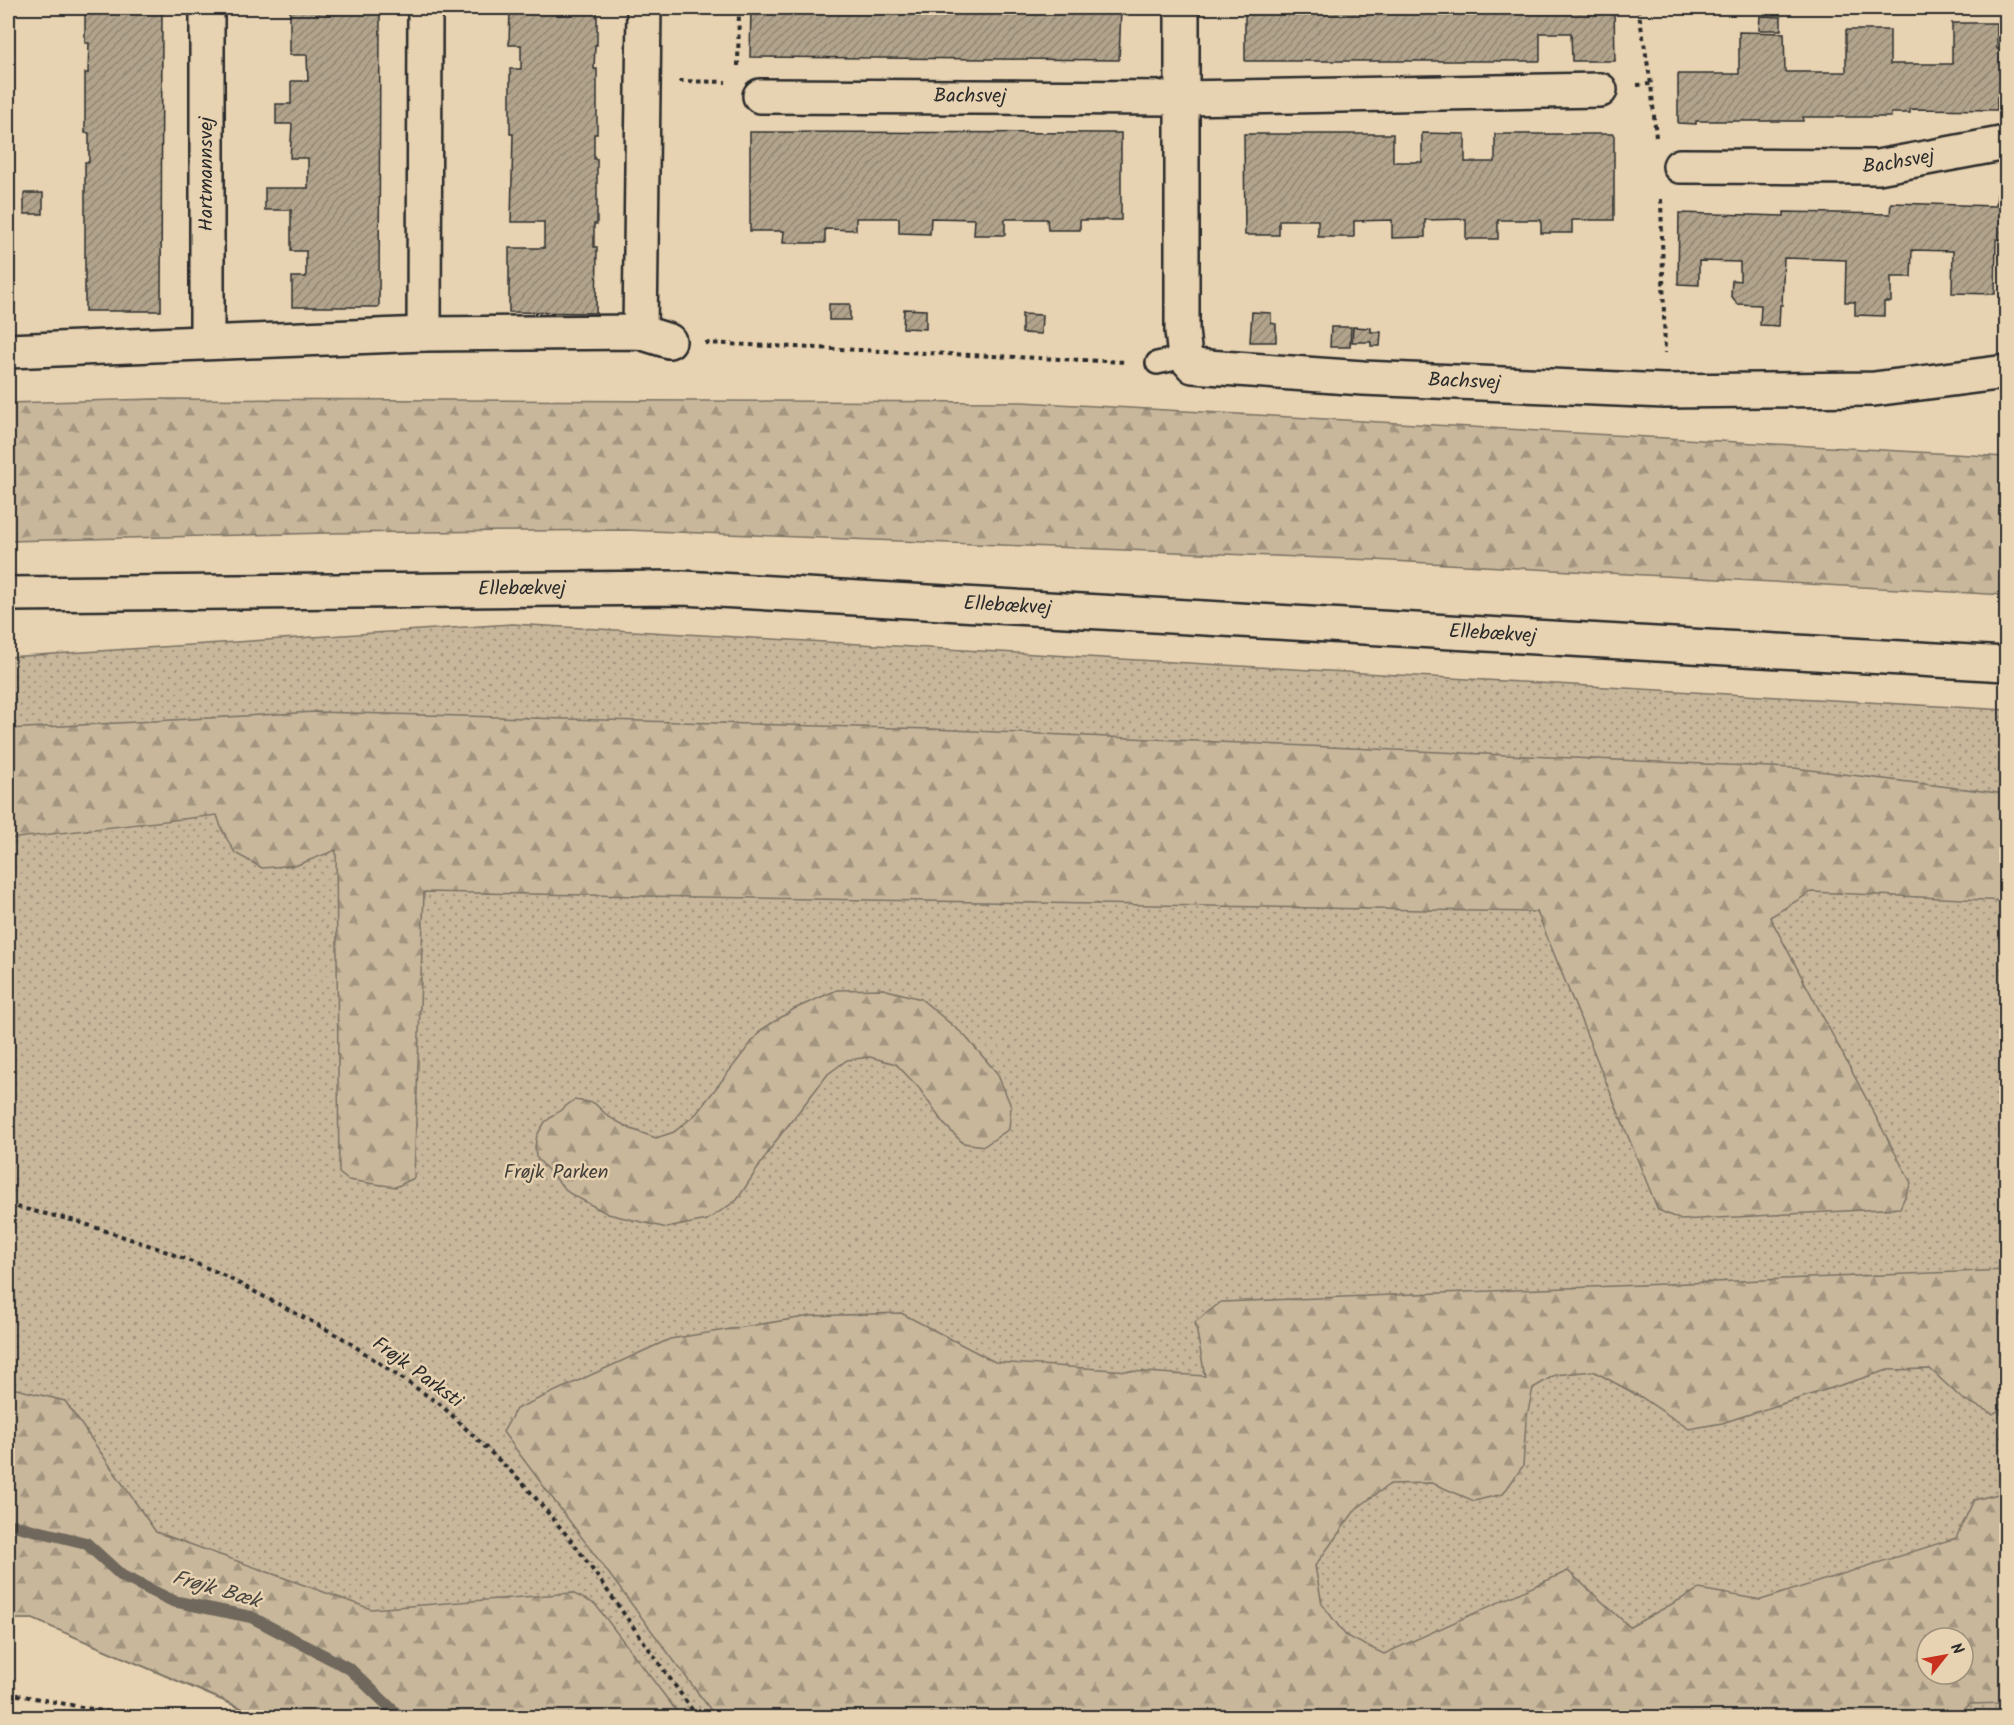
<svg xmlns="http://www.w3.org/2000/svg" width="2014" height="1725" font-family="Kalam,sans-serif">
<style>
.grass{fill:url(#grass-dots);stroke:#7a7163;stroke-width:1.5;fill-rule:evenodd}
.forest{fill:url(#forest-firs);stroke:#7a7163;stroke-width:1.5;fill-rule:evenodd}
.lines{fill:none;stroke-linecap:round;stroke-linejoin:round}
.stream{stroke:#6f685c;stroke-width:12}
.building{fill:url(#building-hatch);stroke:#2b2b2b;stroke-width:1.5}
.service-casing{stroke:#2b2b2b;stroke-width:26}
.minor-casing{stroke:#2b2b2b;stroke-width:38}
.tertiary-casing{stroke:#2b2b2b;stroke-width:38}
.path{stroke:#2b2b2b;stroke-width:4;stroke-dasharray:4.5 4.5;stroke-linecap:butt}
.service{stroke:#e7d2b1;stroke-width:21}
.minor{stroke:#e7d2b1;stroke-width:33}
.tertiary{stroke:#e7d2b1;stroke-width:33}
.labels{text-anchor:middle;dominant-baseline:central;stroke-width:5;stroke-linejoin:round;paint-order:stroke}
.street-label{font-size:20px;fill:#2b2b2b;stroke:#e7d2b1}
.park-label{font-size:20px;fill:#43403c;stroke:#e7d2b1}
.water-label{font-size:21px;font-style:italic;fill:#48443f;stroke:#e7d2b1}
</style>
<defs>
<pattern id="grass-dots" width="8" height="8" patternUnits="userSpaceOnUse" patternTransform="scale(1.5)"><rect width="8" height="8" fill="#c8b79b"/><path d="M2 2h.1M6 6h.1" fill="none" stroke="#a3957f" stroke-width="1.8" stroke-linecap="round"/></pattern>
<pattern id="forest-firs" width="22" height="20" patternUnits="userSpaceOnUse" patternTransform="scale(1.5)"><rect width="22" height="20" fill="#c8b79b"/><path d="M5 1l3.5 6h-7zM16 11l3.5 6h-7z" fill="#a3957f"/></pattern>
<pattern id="building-hatch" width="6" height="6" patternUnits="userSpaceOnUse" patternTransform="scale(1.5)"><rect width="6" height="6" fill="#b2a48c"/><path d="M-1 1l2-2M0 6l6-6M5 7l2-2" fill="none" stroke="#918673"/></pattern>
</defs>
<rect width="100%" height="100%" fill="#e7d2b1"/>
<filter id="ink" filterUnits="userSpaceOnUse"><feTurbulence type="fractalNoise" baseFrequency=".0167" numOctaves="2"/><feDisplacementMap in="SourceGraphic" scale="12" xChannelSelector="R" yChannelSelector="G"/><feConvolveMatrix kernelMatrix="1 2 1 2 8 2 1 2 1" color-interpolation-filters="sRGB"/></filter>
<g filter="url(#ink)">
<path class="grass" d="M512,624L2006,710V1717L263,1718L33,1619H8V657ZM1927,1638H1963V1674H1927Z"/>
<path class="forest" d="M154,399L1022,402L2006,457V595L1374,560L626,530L326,533L8,541V403Z
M315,712L931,729L1794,768L2006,794V901L1811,892L1770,917L1911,1183L1900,1208L1681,1220L1658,1210L1537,912L424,892L414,1178L396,1187L348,1180L339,1173L336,850L297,865L262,868L235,853L222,830L217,815L8,839V729Z
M883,989L921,999L964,1035L997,1073L1011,1106L1009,1129L984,1146L963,1143L943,1123L919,1088L896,1064L870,1057L847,1060L828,1074L775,1142L737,1200L707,1220L667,1228L608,1214L569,1193L536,1157L535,1147L537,1135L545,1122L574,1100L594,1103L609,1117L631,1129L656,1138L674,1132L696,1114L761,1030L794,1009L837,990Z
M2006,1270V1406L1993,1414L1961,1398L1930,1369L1888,1370L1722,1423L1689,1429L1641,1397L1593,1371L1555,1375L1533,1388L1526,1421L1523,1466L1503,1494L1474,1501L1432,1483L1390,1484L1356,1509L1315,1566L1322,1604L1346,1636L1384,1654L1568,1571L1630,1627L1699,1589L1761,1600L1956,1538L1974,1500L2006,1492V1703L1971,1704L1953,1717H716L503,1432L516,1409L670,1339L811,1316L901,1313L995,1362L1205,1376L1195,1322L1221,1302ZM1927,1638H1963V1674H1927Z
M8,1387L65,1401L156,1532L371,1609L572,1593L595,1604L681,1717H263L33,1619H8Z"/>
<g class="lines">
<path class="stream" d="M8,1527L13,1525L86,1543L122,1576L173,1601L251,1617L350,1669L401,1718"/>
</g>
<path class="building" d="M85,8H162L161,311H85V162H89V133H85V73H88L89,43H85Z
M290,8H380L379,307H292V277H306V251H291V210H265V188H308V158H290L292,124H276V104H291V81H308L307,55H290Z
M510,8H597V45H595L594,69H597V134H594V159H597V224H594V247H597L596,313L509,312V248H544V222H511L513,134H510V69H521V45H509Z
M751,8H1121L1119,60L750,57Z
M1245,8H1614L1615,61H1572L1571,33H1540V61H1245Z
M1760,16L1781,17V30H1759Z
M1952,23H1997V49H2006V97H1997V110L1910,109V113H1891V117H1803V121H1696V124L1678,123V74H1739V32L1784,33L1785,72H1846V30H1890V64H1952Z
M750,132L1121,133V220H1080V230H1048L1047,219H1005V235H974L975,219L931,218L930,234L899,233V218H856V230L825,229V243H783L784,231H750Z
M1422,133L1465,134V162H1495V134H1614V220H1572V233H1541V220H1498V239H1466V219L1425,220V237L1392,238V220L1354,221V237H1318V220H1279V235H1245L1244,134H1393V162H1422Z
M24,193H43V214H24Z
M1997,195H2006V240L1996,239L1995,294L1952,293L1953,251L1912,250L1911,277H1891V302H1884V316L1855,315V302H1845L1846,260L1784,258L1782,305H1780L1779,326L1760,325L1761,305L1737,304L1731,295L1732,280L1740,281V262L1699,261V285L1678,284L1679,213L1784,216V212L1890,214L1891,203L1996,206Z
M829,304H850V320H829Z
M904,309L926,310V329L903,328Z
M1252,312L1271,313V323L1276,324V342H1250Z
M1022,314L1042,315L1041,334L1022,333Z
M1331,327H1351L1350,347H1330Z
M1353,327L1371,328V332H1381L1380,346H1371V342H1352Z"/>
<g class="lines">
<g class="service-casing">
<path id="service" d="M1157,363L1185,357"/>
</g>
<g class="minor-casing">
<g id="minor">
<path id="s1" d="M1182,8V331L1185,357L1193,366L1363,378L1665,391L1874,389L2006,372"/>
<path id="s2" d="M760,96L1181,98L1600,90"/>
<path id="s3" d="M1680,166L1878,167L2006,143"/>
<path d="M640,332L644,8"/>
<path d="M424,334L425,8"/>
<path d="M207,341V8"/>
<path d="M8,351L424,334L640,332L669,341"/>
</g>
</g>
<g class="tertiary-casing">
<g id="tertiary">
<path id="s4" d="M8,594L683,588L2006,664"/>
</g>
</g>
<path class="path" d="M1638,8L1651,84L1656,137
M738,66L739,8
M679,81L726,82
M1637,85L1651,84
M1661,199L1665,353
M705,343L1126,362
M8,1205L76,1221L157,1248L217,1272L341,1337L441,1405L522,1482L575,1545L698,1718
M8,1693L139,1718"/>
<use href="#service" class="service"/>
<use href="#minor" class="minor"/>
<use href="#tertiary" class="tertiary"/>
</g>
</g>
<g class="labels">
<g class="street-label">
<text stroke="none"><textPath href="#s2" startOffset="210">Bachsvej</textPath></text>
<text stroke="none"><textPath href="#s3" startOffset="219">Bachsvej</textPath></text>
<text transform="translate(207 174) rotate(-90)">Hartmannsvej</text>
<text stroke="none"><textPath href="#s1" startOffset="633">Bachsvej</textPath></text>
<text stroke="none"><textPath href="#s4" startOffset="514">Ellebækvej</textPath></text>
<text stroke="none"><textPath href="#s4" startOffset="1000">Ellebækvej</textPath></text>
<text stroke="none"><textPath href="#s4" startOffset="1486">Ellebækvej</textPath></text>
<text transform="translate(417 1373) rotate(36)">Frøjk Parksti</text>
</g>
<g class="park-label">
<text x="556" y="1173">Frøjk Parken</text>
</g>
<g class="water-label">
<text transform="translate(216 1590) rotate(16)">Frøjk Bæk</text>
</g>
</g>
<rect width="2014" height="1725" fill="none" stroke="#e7d2b1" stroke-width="30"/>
<rect x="15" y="15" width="1984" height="1695" fill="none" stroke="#2b2b2b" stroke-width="2" filter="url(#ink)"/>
<g transform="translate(1945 1656) rotate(59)"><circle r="28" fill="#e7d2b1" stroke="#9c8f7b" stroke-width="1.5"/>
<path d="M0-4.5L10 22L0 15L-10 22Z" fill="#c8321e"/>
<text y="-9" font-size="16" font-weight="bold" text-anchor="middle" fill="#2b2b2b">N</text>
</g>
</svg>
